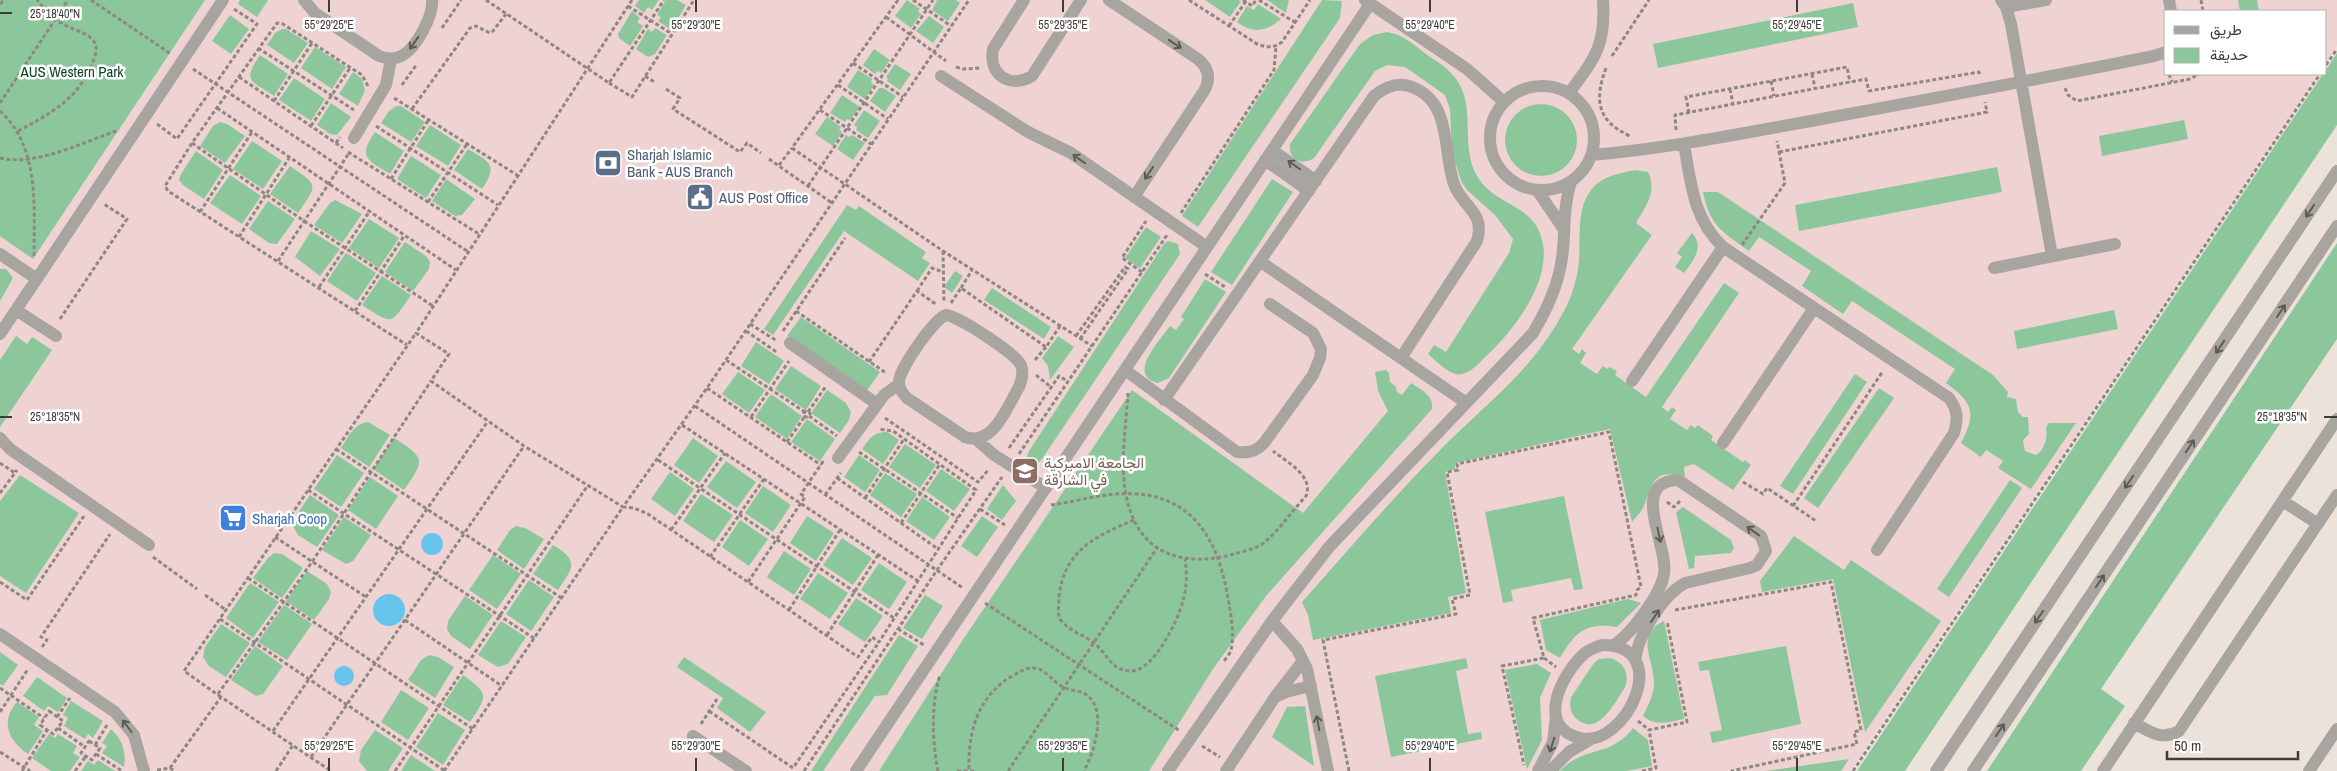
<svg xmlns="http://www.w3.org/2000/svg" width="2337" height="771" font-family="'Archivo Narrow',Vazirmatn,sans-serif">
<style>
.education{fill:#eed3d2}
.green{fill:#8cc79c}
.water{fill:#67c4ed}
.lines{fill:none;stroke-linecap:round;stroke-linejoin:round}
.path{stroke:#8f8882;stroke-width:3;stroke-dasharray:4 2.5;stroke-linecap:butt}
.minor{stroke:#a8a5a0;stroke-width:12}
.oneway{stroke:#5e5b56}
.ticks{fill:none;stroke:#3f3b37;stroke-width:2}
.labels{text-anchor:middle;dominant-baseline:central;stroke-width:5;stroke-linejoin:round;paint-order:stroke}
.park-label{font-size:15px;fill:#0d4624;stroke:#fff}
.service-label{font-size:15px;fill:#4e5e75;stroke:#fff;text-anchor:start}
.education-label{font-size:15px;fill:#785e54;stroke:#fff;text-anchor:start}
.shop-label{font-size:15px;fill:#366cbe;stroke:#fff;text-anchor:start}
.ticks-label{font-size:12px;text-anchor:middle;fill:#3f3b37;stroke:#fff;stroke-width:5;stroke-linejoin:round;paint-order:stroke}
</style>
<rect width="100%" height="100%" fill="#ece2d9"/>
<path class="education" d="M0,0H2337V45L2326,62V11H2166V74H2318L1850,771H0Z"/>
<path class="green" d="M0,0H205L33,259L0,236Z
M240,0H268L257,17L238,4Z
M639,0H659L652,10L648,7L644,13L635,6Z
M666,0H677L686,5L671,30L658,21L661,17L657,15Z
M907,0L920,9L918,11L921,14L911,28L895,16Z
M937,0H956L960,3L948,21L932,10Z
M1205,0H1238L1241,1L1230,17Z
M1267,0H1289L1286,13Z
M1322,0L1342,1L1340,18L1198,227L1182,216Z
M2238,0H2257L2259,11H2240Z
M1853,3L1858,27L1658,68L1653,44Z
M1258,4L1281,19C1266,32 1253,34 1237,22L1247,6L1254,10Z
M632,11L640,18L637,22L643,26L630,46L619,38L618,34Z
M230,15L249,29L231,54L212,41Z
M929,16L944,27L933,43L916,31Z
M655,28L667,35L655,54L648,57L636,49L648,29L652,32Z
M282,29H286L308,43L294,63L267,45L275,33Z
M1387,32C1403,34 1414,45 1426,54C1434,60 1444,65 1450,72C1480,101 1458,142 1477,176C1496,208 1535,202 1543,244C1550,284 1512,333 1484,358C1478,365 1466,377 1455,374C1446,371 1435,360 1428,354L1434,345L1446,352L1509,253L1513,239L1495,215L1468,191L1462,183L1452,153L1450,109L1445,95L1405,67L1387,65L1375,71L1314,158C1302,166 1288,160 1290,144L1360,44L1373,35Z
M315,47L346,67L332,89L301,68Z
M874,49L890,60L881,73L878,71L875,74L863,65Z
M2337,53V125L1905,771H1857L2323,74H2326V70Z
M260,55L288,74L274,96C250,80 242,82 260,55Z
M895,64L911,74L900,90L887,81L888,78L886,77Z
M858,70L872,79L871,82L874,85L865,99L847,87Z
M353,72L362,79L365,90L358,106L339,94Z
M294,78L325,99L311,121L279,100Z
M879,88H883L896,96L885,112L870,101Z
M842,95L860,107L850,120L847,119L845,122L830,113Z
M331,103L351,117L337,135L330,134L317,125Z
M1505 140a36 36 0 1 1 72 0a36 36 0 1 1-72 0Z
M396,106H401L425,122L411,142L381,123L389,111Z
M864,110L880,121L868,138L856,130L857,127L854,125Z
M827,117L841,127L839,130L842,132L833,146L815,134Z
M2184,120L2188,139L2102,156L2099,136Z
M220,122L227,124L245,136L225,163L200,146L213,126Z
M430,125L461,145L448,166L416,146Z
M375,132L404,151L390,174C368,160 357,158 375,132Z
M846,135L849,137L852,135L865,143L853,160L837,149Z
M252,141L282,161L263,189L233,169Z
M468,149C489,162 499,164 482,189L454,170Z
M196,151L223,170L204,199L183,185L179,180L181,174Z
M411,156L441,175L426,198L397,179Z
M290,166C319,186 318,184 298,213L270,194Z
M1997,167L2002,192L1799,231L1795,205Z
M1636,170L1648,172C1658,192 1645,207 1636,223L1652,235L1572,349L1579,354L1582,349L1586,353L1580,363L1597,374L1603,366L1607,369L1609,367L1617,371L1615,375L1646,397L1724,283L1739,293L1662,407L1668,412L1672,407L1676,410L1670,419L1687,430L1691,425L1695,428L1698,425L1713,436L1711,440L1743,462L1745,460L1751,465L1733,490L1694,464L1684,467L1685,477C1653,468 1653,483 1644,506C1642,512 1635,517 1632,522L1610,429L1455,463V469L1445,472L1466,593L1448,597L1451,613L1313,640L1308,615L1302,602C1350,548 1397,493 1448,442C1492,399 1536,366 1565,309C1571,298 1576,282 1578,269C1583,238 1571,198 1604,179C1614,174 1625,172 1636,170Z
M230,175L261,196L242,224L210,203Z
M446,179L475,199L462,215L455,216L432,201Z
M1272,179L1293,192L1232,285L1211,272Z
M1703,192H1718L1993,375L2008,392L2007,397L2016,399L2018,412L2023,417H2028L2029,434L2023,440L2025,451L2036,455C2045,450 2048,436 2046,428L2049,423H2076L2031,489L1998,468L2003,461L1986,450L1981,457L1961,443C1977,412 1973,403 1946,383L1955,369L1852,301L1843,314L1802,286L1811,271L1759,237L1749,251C1723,232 1710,227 1703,192Z
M335,200L362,214L342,243L314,225L330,203Z
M268,201L295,219L277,244L269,243L249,229Z
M847,205L856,210L859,206L926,252L922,258L930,263L918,281L844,231L773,335L764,329Z
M369,219L399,238L379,268L349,248Z
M1146,227L1161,237L1140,268L1125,258Z
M311,231L340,249L320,276L295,257Z
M1692,233C1705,247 1693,261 1684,273L1675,267L1682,257L1677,253Z
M1168,241L1178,244L1180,254L1042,459L1038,463L1033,464L1028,461L1027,456L1029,451L1164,244Z
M405,242L426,256L430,262L429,269L413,291L385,272Z
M2337,243V339L2101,689L2125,706L2081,771H1987Z
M346,253L376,273L357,301L327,281Z
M0,269H6L13,278L0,301Z
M955,271L963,276L952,293L944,287Z
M382,276L411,295C390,326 393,325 362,305Z
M1205,279L1226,292L1169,378L1158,383C1126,376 1160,340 1170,326L1176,330L1184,319L1181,317Z
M992,288L1051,327L1044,339L984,300Z
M2114,310L2118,329L2017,349L2014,331Z
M801,317L880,372L866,392L787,336Z
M16,336L27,344L32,337L52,350L0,427V360Z
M1058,336L1074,347L1050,380L1048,366L1042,358Z
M756,342L784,361L769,384L741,366Z
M791,366L821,386L806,410L775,389Z
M1386,370L1389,373L1390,382L1396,387L1397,392L1402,395L1411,383C1421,390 1434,395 1432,409L1266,596L1213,669L1149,771H879L964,638L1132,390L1303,513L1388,411L1378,391L1375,372Z
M738,372L765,390L749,413L722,394Z
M1855,374L1867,382L1793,494L1780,486Z
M1879,388L1894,398L1818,508L1804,498Z
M827,390L846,403L851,412L849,420L840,433L811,413Z
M771,394L802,416L787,439L755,417Z
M807,419L835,439L820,461L791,442Z
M368,422L390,435L369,467L341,448C348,438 354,423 368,422Z
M887,432L899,440L883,464L862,449C869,439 873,432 887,432Z
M394,438C426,458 425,460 404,490L373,469Z
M693,438L718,456L699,483L674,465Z
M905,444L936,465L920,488L889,467Z
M337,455L364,473L341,507L314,489Z
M859,455L880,470L865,492L844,477Z
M726,461L756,482L737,508L707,487Z
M941,469L970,489L954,511L926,491Z
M670,472L694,489L675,516L651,499Z
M885,473L917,494L901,517L870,495Z
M20,475L79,513L26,593L0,576V501Z
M370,477L398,496L376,529L348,510Z
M2010,480L2022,488L1949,597L1937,589Z
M1003,485L1016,501L1002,520L987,509Z
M763,486L791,505L773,532L745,513Z
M701,494L733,515L714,542L683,521Z
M310,495L339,515L317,547L298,535L293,526L296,516Z
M1564,496L1583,589L1574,590L1571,578L1511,590L1513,601L1503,603L1485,512Z
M922,497L950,517L934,540L906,521Z
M1683,507L1731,540L1734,548L1731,553L1695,556L1694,568L1689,569L1676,512Z
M807,516L834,533L816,561L790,543Z
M982,516L998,527L977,557L961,546Z
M344,517L371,535L353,561L346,564L322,550Z
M740,520L768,539L749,566L722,547Z
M516,526L525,528L544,539L524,569L497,550L510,530Z
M1794,536L1844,570L1851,560L1941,621L1865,732L1833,579L1762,592L1760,581Z
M842,538L872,558L853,585L823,565Z
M553,545C580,561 573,568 558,590L533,574Z
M784,551L811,569L794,595L767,577Z
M274,553L282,554L303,568L282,598L253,578L268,558Z
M493,555L521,574L497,609L469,590Z
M879,563L907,582L889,609L861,590Z
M307,571L327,584L331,592L329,599L314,620L286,601Z
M818,573L848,593L830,619L800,599Z
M529,580L554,597L531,631L506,614Z
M250,583L279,602L253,638L226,618Z
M925,595L943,606L922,639L903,628Z
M465,596L493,615L470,649L451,636L447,629L448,621Z
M856,598L883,616L865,642L838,624Z
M1628,599L1641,603L1617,627C1586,622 1575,632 1560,658L1546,650L1540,620Z
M284,605L312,624L287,660L258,642Z
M501,621L526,637L508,664L498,667L478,655Z
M1664,621L1684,719C1669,722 1656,727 1643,716C1648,705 1654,695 1654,683C1654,659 1634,635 1664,621Z
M221,624L250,643L226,677L209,666L203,657L205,647Z
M899,635L918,646L887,695L875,696L823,771H811Z
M255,646L283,666L263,694L256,696L231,680Z
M1786,646L1801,724L1712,743L1710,732L1722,730L1709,670L1700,671L1698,662Z
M0,652L18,665L3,686L0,684Z
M429,655L438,657L454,667L435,698L408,680L421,660Z
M684,657L766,712L750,732L717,708L723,698L677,667Z
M1466,658L1468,668L1456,671L1468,734L1481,732L1482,739L1391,757L1375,676Z
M1611,658C1624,663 1630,673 1625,687C1616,701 1598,738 1577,719C1570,713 1569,705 1571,697L1594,663L1599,659Z
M1537,664L1551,673L1540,698L1542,740L1527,769L1505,670Z
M463,675C489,694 488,695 470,722L443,705Z
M37,677L67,698L58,712L48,706L44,711L23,696Z
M401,690L429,708L408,740L381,722Z
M71,701L103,721L93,738L88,734L85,739L64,726L68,718L63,715Z
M17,702L39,717L34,725L43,731L28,754C8,740 0,722 17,702Z
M1305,706L1314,766L1272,737L1287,707Z
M438,713L465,730L443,765L416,747Z
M1633,728L1648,740L1652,766L1627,771H1560C1584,745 1611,758 1633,728Z
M111,729C123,740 126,752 124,767L102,753L107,746L102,743Z
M375,730L403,748L388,771H367L359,761L361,750Z
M49,734L55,738L58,734L77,746L73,753L80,757L70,771H51L32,758Z
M411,755L435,771H401Z
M1849,759L1841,771H1765Z
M98,760L115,771H81L88,761L94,765Z"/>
<path class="water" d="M421 544a11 11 0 1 1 22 0a11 11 0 1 1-22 0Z
M373 610a16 16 0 1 1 32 0a16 16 0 1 1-32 0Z
M334 676a10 10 0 1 1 20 0a10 10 0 1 1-20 0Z"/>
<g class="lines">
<path class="path" d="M91,0L171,54
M486,0L609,83L664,0
M632,0L416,333L449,354L431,381L524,446L623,507L707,388L969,0
M898,0L792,148L943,251L1092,346
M913,0L951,26
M1189,0L1257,44C1267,48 1274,48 1282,42L1310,0
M1243,0L1252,6L1256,0
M1259,0L1296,23
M2201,0L2203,11
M0,4L4,0
M628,6L672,34
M886,17L946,61
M1229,26L1246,1
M442,28L461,0
M258,48L354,110
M1612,56L1649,0
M853,63L903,97
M2326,65L2337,49
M956,67L963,69L981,68
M1606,68C1594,100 1597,121 1630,136
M193,69L467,251
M1812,74L1815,88
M2169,74L2172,82
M645,76L656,83
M239,77L343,148
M1771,81L1774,96
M609,83L632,97L694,0
M402,85L417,64
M838,85L888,119
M368,86L362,75L283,24L277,23L192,143L165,186L168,191L407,345
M2065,88L2068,95L2077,101L2190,79L2199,74
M666,89L680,98L673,109L740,152L747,143L761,153
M1730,89L1733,104
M394,98L517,175
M274,101L312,43
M0,103L68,0
M217,108L456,270
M412,109L470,28L476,26L490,33L493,31L506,14
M820,110L871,144
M0,111C40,147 34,207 34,256
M1689,113L1686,97L1847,67L1850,82
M157,124L177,139L257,24L234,9
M311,126L350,68
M376,126L498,205
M1676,130L1675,115L1866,79L1869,91L1979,72L1980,76
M18,131C50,114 78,99 92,64C96,55 99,46 92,39C85,32 74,30 65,25C53,19 45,10 37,0
M192,143L304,221L433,306
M336,143L340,137
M348,152L479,234
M1779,152L1987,112L1985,102
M0,158C35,167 86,141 119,130
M769,159L832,203
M779,165L792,148
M391,179L429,119
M808,186L933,0
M428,202L467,144
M200,212L252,132
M1181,213L1274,70L1276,46
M239,237L289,158
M1742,245L1785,183L1777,141
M943,251L944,302
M278,261L349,153
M1142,272L1122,258L1146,221
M1205,274L1225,287
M319,287L369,212
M961,288L972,270
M917,291L932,268L943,272
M951,303L961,288L1046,347L1060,326
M355,311L404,236
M796,311L886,373
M60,319L127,219L104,204
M750,324L777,341
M746,331L778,353
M783,331L845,238
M1076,336L1125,267L1128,269L1080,339
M726,360L805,412
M1035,360L1046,347
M869,362L917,291L937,305
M1036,375L1051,387
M707,388L821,465
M1128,393C1126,429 1118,472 1129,507C1144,557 1188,567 1234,554C1244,551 1257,549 1265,542C1280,529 1293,510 1306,496C1314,476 1287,462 1273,451
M695,406L963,588
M804 414a3 3 0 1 1 6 0a3 3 0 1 1-6 0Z
M808,412L826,386
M809,416L837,436
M751,417L789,361
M885,418L978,482L989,469
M682,425L918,581
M787,442L805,416
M1009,448L1059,376L1067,381
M336,449L563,599
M859,452L958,518
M1019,454L1167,235
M658,460L894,618
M0,463L15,473
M837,478L938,549
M1743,482L1763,494L1767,488L1816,521
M308,490L535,639
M0,493L17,470
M825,495L841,473
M865,498L904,439
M1667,502L1674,507L1681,500
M1051,505C1072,502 1094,496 1115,494C1184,489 1215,528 1227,593C1230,608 1235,634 1231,650C1230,654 1225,659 1223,663
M1793,506L1883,371
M980,509L1005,525
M1134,520C1096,536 1064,550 1059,597C1059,604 1057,613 1060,619C1068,631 1083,634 1094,643C1108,654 1111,671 1131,671C1154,671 1178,620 1183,601C1187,587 1187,573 1185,559
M901,523L940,464
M671,530L725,453
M275,537L366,597
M153,557L197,589
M710,557L764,479
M248,578L473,729
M0,582L27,600L84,516
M748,582L805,497L801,494L824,460
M205,595L226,610
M985,603L1180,731
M789,610L840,530
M1675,610L1831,582L1861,730L1854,732L1857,744L1731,771
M220,619L445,771
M405,620L502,686
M898,629L924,645
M827,635L878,555
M42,647L47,640L41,637L110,534
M1544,658L1556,667
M0,688L44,718
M218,694L312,562L431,381
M221,697L184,671L416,333
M49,711L63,721L53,734L40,725Z
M709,711L793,768L879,642
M0,712L28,669
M57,717L70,698
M1638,721L1649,730
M701,724L717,699
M58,728L85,747
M273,731L488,421
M89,741L100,748L92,760L81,753Z
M95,745L107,725
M1202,746L1220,757
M0,752L30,771
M96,754L122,771
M311,757L524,446
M170,768L221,697L331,771
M969,769C968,731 978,695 1014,675C1021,671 1027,667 1035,668C1045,669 1053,682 1063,687C1070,691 1082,690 1088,696C1107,712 1094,753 1084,771
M157,770L170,768L175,771
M22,771L47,730
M75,771L86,756
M276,771L293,745
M395,771L588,485
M444,771L623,507L634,508L648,514L858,657L872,637L879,642L976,490L893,431L878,429
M804,771L937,570L1002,477
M938,771C932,741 931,704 940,675
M957,771H976
M1008,771L1157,548
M1349,771L1323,640L1456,614L1452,599L1470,595L1447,472L1458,470L1457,464L1609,432L1641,587L1637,590L1636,595L1533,618L1544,658L1502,666L1524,765
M1642,771L1656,768L1649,730L1687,722L1667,621
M1853,771L2320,74"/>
<path class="minor" d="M304,0L315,13L379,56C387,59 395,60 403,55C416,48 434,15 432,0
M1024,0L993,49C988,75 1010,89 1032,76L1081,0
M1109,0L1198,59C1209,68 1211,79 1204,91L1134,197
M1365,0L1467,69L1504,102
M2001,0L2006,7L2011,24L2052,256
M2169,0L2171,11
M2006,7L2046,0
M941,76L1028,132L1071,153L1207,247
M1490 138a52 52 0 1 1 104 0a52 52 0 1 1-104 0Z
M1569,93C1595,58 1606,46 1603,0
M354,138L386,85L391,59
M1684,144C1691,183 1693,219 1723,247L1949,398C1958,410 1958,419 1954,433L1877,550
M1272,150L1316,181
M1592,155C1671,148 1749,132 1827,118C1936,98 2045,78 2154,56L2166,52
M1265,160L1309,191
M1537,190L1563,228
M0,254L37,279
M1261,262L1465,402
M1994,268L2115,244
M16,310L56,336
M946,315C958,316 1015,353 1021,365C1024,373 1022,380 1019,387C1007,407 993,447 965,437L907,398C902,393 898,388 899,381C900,368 934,319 946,315Z
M0,334L223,0
M790,343L877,404
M1125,370L1237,452C1249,453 1255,452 1264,443L1313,375L1320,358L1321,349L1313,333L1270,304
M1632,381L1723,247
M1164,400L1374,96C1384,88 1395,82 1409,86C1453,100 1442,150 1454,184C1462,207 1486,212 1477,241L1401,358
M0,438L10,449L149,545
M976,439L994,455L1046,488
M1723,443L1814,308
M838,458L884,395L899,384
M2283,501L2318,524
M1272,621L1297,649L1307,669L1328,771
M0,634L115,712L134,735L144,771
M1602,645C1675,645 1626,749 1580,738C1534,727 1562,673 1585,653C1590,649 1596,647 1602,645Z
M1614,645C1631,634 1661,594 1664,574C1669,546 1628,482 1678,480L1761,536L1766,551L1757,565L1750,568L1685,583C1663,595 1638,635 1635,660
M1275,697L1286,692L1311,686
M2134,723C2150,732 2162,741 2179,731L2337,495
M693,736L746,771
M856,771L1370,4
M1168,771L1272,621L1329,547L1533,333C1547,309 1558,286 1562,258C1566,230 1562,211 1571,182
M1226,771L1275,697L1303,661
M1538,771L1553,742L1556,717
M1550,771L1569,752L1591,739
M1936,771L2337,171
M1973,771L2337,226
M2103,771L2337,419
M2309,771L2337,729"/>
</g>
<defs><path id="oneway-shaft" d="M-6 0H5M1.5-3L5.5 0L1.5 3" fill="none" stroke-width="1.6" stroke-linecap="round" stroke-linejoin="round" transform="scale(1.25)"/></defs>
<g class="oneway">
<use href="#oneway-shaft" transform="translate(414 43) rotate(125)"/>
<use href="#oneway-shaft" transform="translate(1175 44) rotate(34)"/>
<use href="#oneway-shaft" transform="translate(1079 159) rotate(-145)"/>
<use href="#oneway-shaft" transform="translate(1294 165) rotate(-145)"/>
<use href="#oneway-shaft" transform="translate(1149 173) rotate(124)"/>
<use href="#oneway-shaft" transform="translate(2310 211) rotate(124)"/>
<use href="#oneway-shaft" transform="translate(2281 311) rotate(-56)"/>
<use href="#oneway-shaft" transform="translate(2220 347) rotate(124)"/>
<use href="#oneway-shaft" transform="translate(2190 446) rotate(-56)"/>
<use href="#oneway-shaft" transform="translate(2129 482) rotate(124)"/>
<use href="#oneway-shaft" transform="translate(1753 531) rotate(-144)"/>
<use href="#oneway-shaft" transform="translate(1659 535) rotate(78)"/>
<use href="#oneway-shaft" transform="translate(2100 581) rotate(-56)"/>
<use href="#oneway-shaft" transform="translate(1655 616) rotate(-56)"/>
<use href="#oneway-shaft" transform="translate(2039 617) rotate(124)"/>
<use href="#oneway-shaft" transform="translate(1318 723) rotate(-101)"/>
<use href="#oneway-shaft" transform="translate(127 726) rotate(-127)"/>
<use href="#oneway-shaft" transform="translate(2000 730) rotate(-56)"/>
<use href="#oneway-shaft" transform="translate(1552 745) rotate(108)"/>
</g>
<path class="ticks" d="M329,0V12M696,0V12M1063,0V12M1430,0V12M1797,0V12M0,13H12M0,417H12M2324,417H2337M329,758V771M696,758V771M1063,758V771M1430,758V771M1797,758V771"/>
<defs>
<g id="bank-square" transform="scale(1.4375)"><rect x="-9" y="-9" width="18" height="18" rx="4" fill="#5c6f8a" stroke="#fff"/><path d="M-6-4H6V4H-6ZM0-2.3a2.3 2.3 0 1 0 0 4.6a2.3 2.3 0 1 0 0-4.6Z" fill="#fff"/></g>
<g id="civic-square" transform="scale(1.4375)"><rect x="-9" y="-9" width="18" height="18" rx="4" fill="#5c6f8a" stroke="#fff"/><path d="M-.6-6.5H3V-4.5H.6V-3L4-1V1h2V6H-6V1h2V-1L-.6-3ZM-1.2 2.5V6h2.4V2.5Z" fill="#fff"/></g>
<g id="university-square" transform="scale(1.4375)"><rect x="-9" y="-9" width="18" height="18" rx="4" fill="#8d6e63" stroke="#fff"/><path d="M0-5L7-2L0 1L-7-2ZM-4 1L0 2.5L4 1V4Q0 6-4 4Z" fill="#fff"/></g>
<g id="supermarket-square" transform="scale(1.4375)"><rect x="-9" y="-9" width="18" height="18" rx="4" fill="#3f7fe0" stroke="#fff"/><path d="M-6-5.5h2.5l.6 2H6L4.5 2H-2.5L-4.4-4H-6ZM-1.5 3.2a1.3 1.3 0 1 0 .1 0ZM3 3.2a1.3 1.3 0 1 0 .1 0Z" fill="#fff"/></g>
</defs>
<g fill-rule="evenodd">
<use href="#bank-square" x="608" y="163"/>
<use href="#civic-square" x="700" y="197"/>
<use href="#university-square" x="1025" y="471"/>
<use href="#supermarket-square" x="233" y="518"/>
</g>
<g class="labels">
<g class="park-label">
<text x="72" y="71">AUS Western Park</text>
</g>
<g class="service-label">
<text x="627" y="154">Sharjah Islamic<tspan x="627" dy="17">Bank - AUS Branch</tspan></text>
<text x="719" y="197">AUS Post Office</text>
</g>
<g class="education-label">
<text x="1044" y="462">الجامعة الاميركية<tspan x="1044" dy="17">في الشارقة</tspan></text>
</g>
<g class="shop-label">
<text x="252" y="518">Sharjah Coop</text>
</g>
</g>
<g class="ticks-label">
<text x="55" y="18">25°18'40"N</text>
<text x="329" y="29">55°29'25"E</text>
<text x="696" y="29">55°29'30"E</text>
<text x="1063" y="29">55°29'35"E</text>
<text x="1430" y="29">55°29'40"E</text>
<text x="1797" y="29">55°29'45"E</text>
<text x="55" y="421">25°18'35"N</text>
<text x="2282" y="421">25°18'35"N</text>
<text x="329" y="750">55°29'25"E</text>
<text x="696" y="750">55°29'30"E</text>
<text x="1063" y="750">55°29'35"E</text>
<text x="1430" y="750">55°29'40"E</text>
<text x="1797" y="750">55°29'45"E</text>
</g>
<rect x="2164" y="10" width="162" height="65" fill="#ffffff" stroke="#b2b1af"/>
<rect x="2174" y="26" width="25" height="8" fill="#a8a5a0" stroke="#b2b1af"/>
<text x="2210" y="35" font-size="15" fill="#3f3b37">طريق</text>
<rect x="2174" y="48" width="25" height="15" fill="#8cc79c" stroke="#b2b1af"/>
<text x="2210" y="60" font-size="15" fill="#3f3b37">حديقة</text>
<path d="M2167 751v8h131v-8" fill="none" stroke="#3f3b37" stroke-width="2.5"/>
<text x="2174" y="751" font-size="15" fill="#3f3b37" stroke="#ffffff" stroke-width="4" paint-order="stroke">50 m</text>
</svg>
